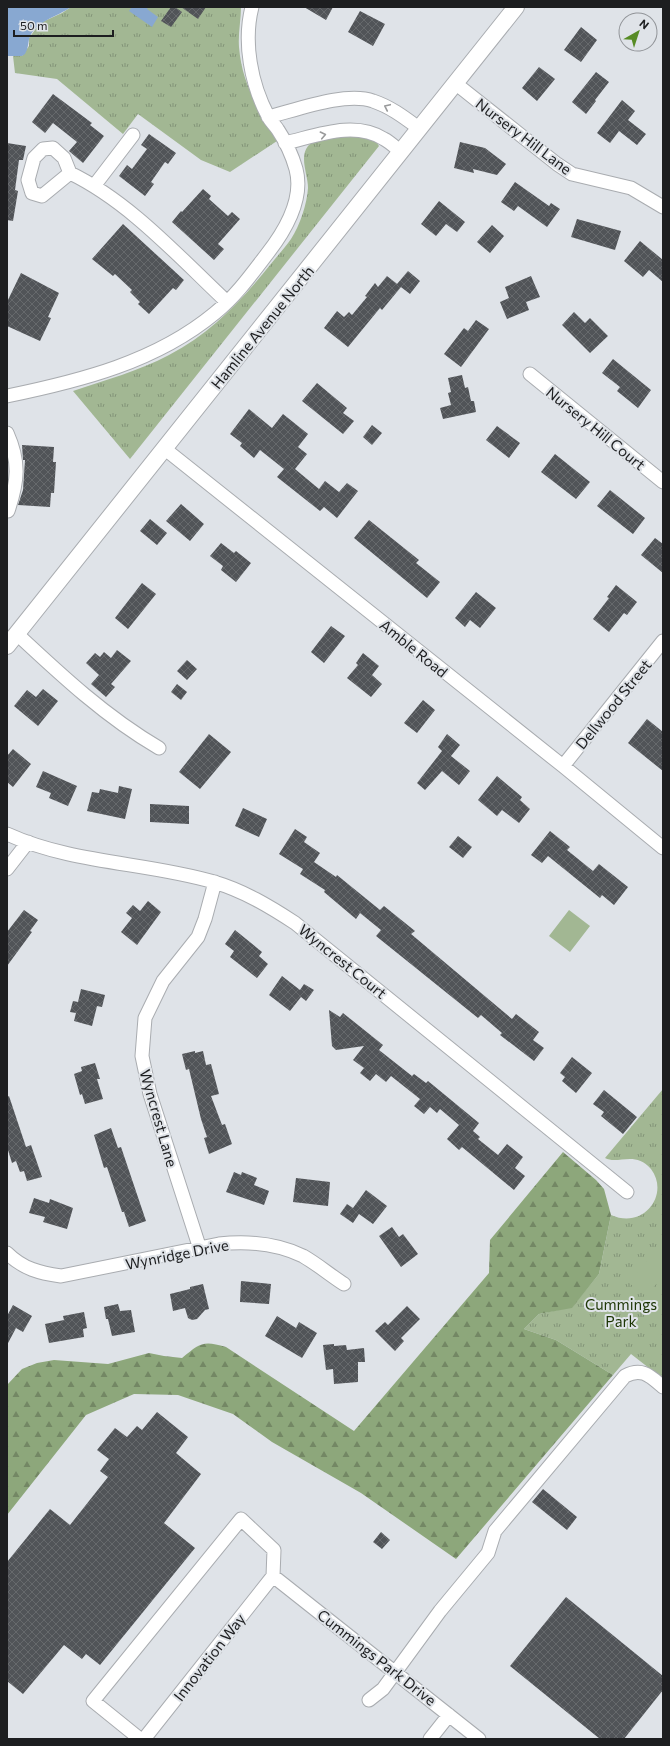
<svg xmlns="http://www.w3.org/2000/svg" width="670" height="1746" font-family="Commissioner,sans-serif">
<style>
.grass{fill:url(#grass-tufts)}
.forest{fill:url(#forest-firs)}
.garden{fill:#a2b793}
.water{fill:#88a8d1}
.building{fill:url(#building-cross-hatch)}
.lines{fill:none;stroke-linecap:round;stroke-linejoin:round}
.minor-casing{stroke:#a9acb0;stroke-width:15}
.major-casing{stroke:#a9acb0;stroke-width:18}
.minor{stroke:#fff;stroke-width:13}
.major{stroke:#fff;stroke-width:16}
.oneway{stroke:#999a9b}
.labels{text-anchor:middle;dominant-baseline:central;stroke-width:4;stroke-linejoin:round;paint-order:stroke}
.street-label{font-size:15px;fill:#1d1e20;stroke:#dfe3e8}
.park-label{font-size:15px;fill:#1c3503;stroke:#dfe3e8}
</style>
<defs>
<pattern id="grass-tufts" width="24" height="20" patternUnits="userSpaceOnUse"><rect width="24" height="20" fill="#a2b793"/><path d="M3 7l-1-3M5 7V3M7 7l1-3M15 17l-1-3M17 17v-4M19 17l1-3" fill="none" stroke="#839478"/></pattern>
<pattern id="forest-firs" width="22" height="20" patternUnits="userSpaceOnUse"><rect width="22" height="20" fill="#8da77b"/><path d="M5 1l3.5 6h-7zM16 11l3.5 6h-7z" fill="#738764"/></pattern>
<pattern id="building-cross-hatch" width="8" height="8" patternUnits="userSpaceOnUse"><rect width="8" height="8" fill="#515458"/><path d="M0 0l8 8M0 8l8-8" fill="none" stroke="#66696c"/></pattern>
</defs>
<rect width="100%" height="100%" fill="#dfe3e8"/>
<path class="grass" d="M71,7H241C241,20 238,34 239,47C242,85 259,109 277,141L230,172L201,160L138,114L123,134L57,79L15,73L13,56H22L29,46V38L40,23L62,13Z
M348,135C358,137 374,136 379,146L130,459L73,391C105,380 139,371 169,355C211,333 241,301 270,265C277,256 285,248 291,239C300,225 307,204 308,188C308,175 299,157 308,146C316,137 337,137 348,135Z
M663,1089V1379L631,1354L613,1375L556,1340L524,1329L539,1314L572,1307L599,1274L611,1215C644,1230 670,1194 651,1169C635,1150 618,1165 605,1158Z"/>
<path class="forest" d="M563,1152L596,1180L604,1189L611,1215L599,1274L572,1308L539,1314L524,1329L556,1340L613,1375L456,1559L361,1493L272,1442L233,1414L178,1395L134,1394L86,1415L7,1515V1385L22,1369L37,1363L54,1360L108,1364L149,1353L164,1356L182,1358C200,1343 203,1340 226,1347L354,1431L489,1273L490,1240Z"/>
<path class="garden" d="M569,910L590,926L570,952L549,936Z
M659,1246L663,1250V1276L646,1296L629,1283Z"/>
<path class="water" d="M7,7H71C57,17 35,21 29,39C28,44 28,49 25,54L22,56H7Z
M132,7H148L147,9L158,17L152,27L129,11Z"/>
<path class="building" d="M171,7H175L182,12L171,27L161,21Z
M181,7H206L198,19Z
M304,7H333L326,20Z
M360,11L385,24L373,46L348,32Z
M581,27L597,40L581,62L564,50Z
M539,67L555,79L537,101L522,88Z
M596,72L609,82L595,100L596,101L586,114L572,102Z
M53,94L92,123L90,125L104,136L83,163L69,151L77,142L53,123L45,133L32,122Z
M622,100L635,111L628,120L646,134L637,145L619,131L610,143L597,133Z
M149,134L176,153L168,164L165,162L151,182L154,184L145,196L119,176L127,165L132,169L147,149L141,145Z
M460,142L485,148L506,164L497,175L473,169L474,173L454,168Z
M7,143L26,146L23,160H19L15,190L18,191L13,221L7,220Z
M515,182L549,206L551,203L560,209L547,227L518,206L514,211L501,202Z
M203,189L211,196L209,199L228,216L232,212L240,219L218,244L224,249L214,260L172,222L181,211L182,212Z
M439,201L465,222L457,232L446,224L436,236L421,224Z
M577,219L621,231L615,250L571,237Z
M123,224L184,280L176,290L173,288L149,314L138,304L140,302L130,292L132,290L115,274L113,276L92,259Z
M492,225L504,236L490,253L477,242Z
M640,241L663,260V282L649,270L643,277L624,261Z
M408,271L420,281L410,294L397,284Z
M21,273L59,293L48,317L51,318L40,341L7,326V302Z
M387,276L401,287L382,310L380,308L348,347L324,328L337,311L344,317L349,312L352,315L367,297L365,296L375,283L378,287Z
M531,276L540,297L526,302L529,310L507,319L500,302L509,298L505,287Z
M574,312L585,323L590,318L608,336L590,353L562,325Z
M476,320L489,329L461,367L444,354L464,328L468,331Z
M613,359L651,390L638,408L617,391L620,387L602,373Z
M462,375L465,388L468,387L471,401H474L476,412L443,419L440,408L451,405L448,393L451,392L448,378Z
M317,383L347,408L343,413L354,421L343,434L302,401Z
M249,409L272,428L283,414L308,434L298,447L307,454L295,469L319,489L325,481L339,492L347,483L358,491L337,518L324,507L320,511L277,477L284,469L260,450L254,458L240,446L242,443L230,434Z
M372,425L382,433L372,445L363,437Z
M497,426L520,443L509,458L486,440Z
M22,445L54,447L53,462H56L54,493H51L50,507L18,505L23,490L24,474L25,460H23Z
M555,454L590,482L576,499L541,472Z
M610,490L645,518L633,534L597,506Z
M181,504L204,524L190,541L166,521Z
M150,519L167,533L157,545L140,531Z
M369,520L419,560L416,563L440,582L427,598L354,538Z
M655,538L663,544V573L641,555Z
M221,543L234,553L236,551L251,563L236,582L221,570L223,566L210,556Z
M142,583L156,594L128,629L115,618Z
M616,585L637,602L627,615L624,613L609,632L593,619L609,598L607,597Z
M476,592L496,608L480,628L470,620L465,627L455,618Z
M331,626L345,636L324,663L311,652Z
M117,650L131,661L111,684L115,687L106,697L91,684L99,675L86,663L95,653L100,657L104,652L111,658Z
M363,653L379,666L372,675L382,684L371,697L347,678L358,665L356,663Z
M187,660L197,669L187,680L177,671Z
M177,684L187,692L181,700L171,692Z
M43,689L58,701L38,726L14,706L27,690L36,697Z
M423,700L435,710L417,733L404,723Z
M647,719L663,732V771L628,743Z
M209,734L231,752L200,789L179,772Z
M447,734L460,745L451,756L470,771L459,785L442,771L425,790L417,783L442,751L438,747Z
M13,749L31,764L13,787L7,782V756Z
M43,771L77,786L68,806L49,798L51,793L36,787Z
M497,776L522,797L520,800L530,809L519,823L502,810L497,816L478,800Z
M119,786L132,789L125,819L87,811L92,792L99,793L100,789L118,793Z
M150,804L189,806V824L150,822Z
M243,808L267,819L259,837L235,826Z
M295,829L307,837L304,842L320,853L314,862L336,877L337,875L380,910L384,906L415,931L411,934L512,1019L516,1014L539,1032L533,1040L544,1048L534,1061L500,1035L502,1033L481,1015L478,1018L376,936L381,930L360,913L356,919L324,892L325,890L300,874L303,869L279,854Z
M550,831L570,847L567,850L593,871L599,864L628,887L614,905L602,895L600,898L548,856L542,863L531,855Z
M458,836L472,847L463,858L449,847Z
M148,901L161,912L137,945L121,932L132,918L126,913L133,905L140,911Z
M24,910L38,920L30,931L32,932L7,966V932Z
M235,930L262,952L259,956L268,964L257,978L230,957L234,951L225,944Z
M282,976L300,990L304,984L314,990L306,1001L301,997L290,1011L269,995Z
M81,989L105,995L102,1007L97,1006L92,1026L74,1021L76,1013L70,1012L73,1001L78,1002Z
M329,1010L340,1017L343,1013L383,1045L379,1050L412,1076L414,1074L426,1083L428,1081L479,1123L473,1131L480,1137L478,1139L498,1155L507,1144L523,1157L515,1168L525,1176L514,1190L462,1147L459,1150L447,1139L459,1125L440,1109L437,1113L430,1107L424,1114L414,1106L420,1099L391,1076L386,1082L376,1074L370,1081L360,1073L364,1068L353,1060L364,1046L336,1050L332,1046Z
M195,1051V1053L203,1051L206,1065L211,1064L219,1094L211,1096L222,1125L225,1124L232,1144L209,1154L204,1138L207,1137L201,1119L189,1069L186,1070L182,1054Z
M572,1057L592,1073L576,1093L562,1081L565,1077L560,1073Z
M95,1063L100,1079H97L103,1099L85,1104L82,1094L80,1095L74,1074L82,1071L81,1067Z
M604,1090L637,1117L623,1134L601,1116L604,1112L593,1104Z
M9,1096L26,1147L31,1145L42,1177L27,1181L24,1171L20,1172L16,1161L12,1163L7,1147V1097Z
M111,1128L118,1148L121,1147L146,1221L129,1227L124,1212H122L107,1167L104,1168L94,1135Z
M234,1172L241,1175L242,1172L257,1178L254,1185L269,1191L264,1205L226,1192Z
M296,1178L330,1182L328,1206L293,1202Z
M366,1190L387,1206L373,1224L359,1214L353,1223L340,1214L347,1204L353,1208Z
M34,1198L49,1203L50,1199L73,1208L67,1229L43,1222L45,1217L29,1213Z
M392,1227L399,1237L403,1234L418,1254L401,1267L379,1236Z
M241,1281L271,1284L269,1304L240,1302Z
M203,1284L209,1309L205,1310L197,1319L192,1320L188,1318L185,1308L173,1311L170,1294L190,1289V1287Z
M118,1304L120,1311L131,1310L135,1332L112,1336L108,1319H106L104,1307Z
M13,1305L32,1316L23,1332L16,1328L7,1345V1316Z
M407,1306L420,1319L401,1338L404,1341L395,1351L375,1331L385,1322L388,1325Z
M84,1312L87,1328L83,1329L84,1337L49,1343L45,1324L64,1320L63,1316Z
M277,1316L296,1328L299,1322L317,1333L302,1358L265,1336Z
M334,1344V1346L346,1345L347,1350L364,1348L365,1362H358V1382L334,1384L333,1369L326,1370L323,1345Z
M157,1412L188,1437L176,1453L201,1474L164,1523L195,1548L100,1665L86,1654L82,1659L64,1645L23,1694L7,1681V1562L50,1509L70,1525L108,1477L100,1471L109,1459L97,1450L115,1428L127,1437L137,1426L142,1430Z
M543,1489L577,1517L567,1530L532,1502Z
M381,1532L390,1540L382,1549L373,1542Z
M566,1597L663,1676V1690L624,1739H600L510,1666Z"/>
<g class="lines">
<g class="minor-casing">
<path id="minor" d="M455,83L557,164L572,174L631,188L663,207
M268,117C296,110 346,91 373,101C391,107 405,118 420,129
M285,143C316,136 354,120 384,139C390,142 396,148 401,152
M70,173L64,158L53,148L43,149L34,158L28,180L32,193L42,196L70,173C130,202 179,257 227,302
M94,186L133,135
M530,374L663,482
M7,396C80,381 156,362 215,313C236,296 251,275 267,254C285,231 304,199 296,169C292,155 286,142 278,130C275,125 270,121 268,116C251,84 243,42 252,7
M7,433C20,462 18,481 8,511
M165,449L563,766L663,848
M17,634C62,676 106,717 159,748
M563,766L663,641
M7,834C73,864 146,862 214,882C244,891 269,906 295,923L627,1192
M7,869L28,842
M200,1249L150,1094L142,1056L145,1018L163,981L198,937L205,919L215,882
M7,1253C23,1269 40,1273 61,1276L219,1244C247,1241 276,1243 303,1256C317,1264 330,1275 344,1284
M273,1576L479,1739
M369,1700L383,1689L440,1611L488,1553L495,1531L625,1376C642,1367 650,1376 663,1387
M140,1739L93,1701L241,1519L274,1550L273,1576
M144,1739L273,1576
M430,1739L449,1715"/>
</g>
<g class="major-casing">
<path id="major" d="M7,646L516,7"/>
</g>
<use href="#minor" class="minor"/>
<use href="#major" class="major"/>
</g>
<defs><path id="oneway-chevron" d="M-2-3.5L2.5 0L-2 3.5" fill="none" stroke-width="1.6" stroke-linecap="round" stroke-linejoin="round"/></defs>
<g class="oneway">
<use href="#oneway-chevron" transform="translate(387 107) rotate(-155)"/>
<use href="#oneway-chevron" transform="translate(323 135) rotate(-12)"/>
</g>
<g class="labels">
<g class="street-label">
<text transform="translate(524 136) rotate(37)">Nursery Hill Lane</text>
<text transform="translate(262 327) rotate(-51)">Hamline Avenue North</text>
<text transform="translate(596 428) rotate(39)">Nursery Hill Court</text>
<text transform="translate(414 648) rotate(39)">Amble Road</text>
<text transform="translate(613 704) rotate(-51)">Dellwood Street</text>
<text transform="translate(343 961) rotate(39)">Wyncrest Court</text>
<text transform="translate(159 1118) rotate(74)">Wyncrest Lane</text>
<text transform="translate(177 1254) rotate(-11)">Wynridge Drive</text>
<text transform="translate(209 1657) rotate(-52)">Innovation Way</text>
<text transform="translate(377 1657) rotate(38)">Cummings Park Drive</text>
</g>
<g class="park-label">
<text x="621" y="1304">Cummings<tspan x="621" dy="17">Park</tspan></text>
</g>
</g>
<rect width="670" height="1746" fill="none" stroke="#1d1e20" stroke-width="16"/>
<g transform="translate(638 32) rotate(39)"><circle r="19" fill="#dfe3e8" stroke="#919498"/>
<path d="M0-3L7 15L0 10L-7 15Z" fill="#578c25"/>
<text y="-6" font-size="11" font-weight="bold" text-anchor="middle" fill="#1d1e20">N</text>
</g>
<path d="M14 30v6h99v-6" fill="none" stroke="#1d1e20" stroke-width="2"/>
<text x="20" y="30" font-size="12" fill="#1d1e20" stroke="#dfe3e8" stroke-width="3" paint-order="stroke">50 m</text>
</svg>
